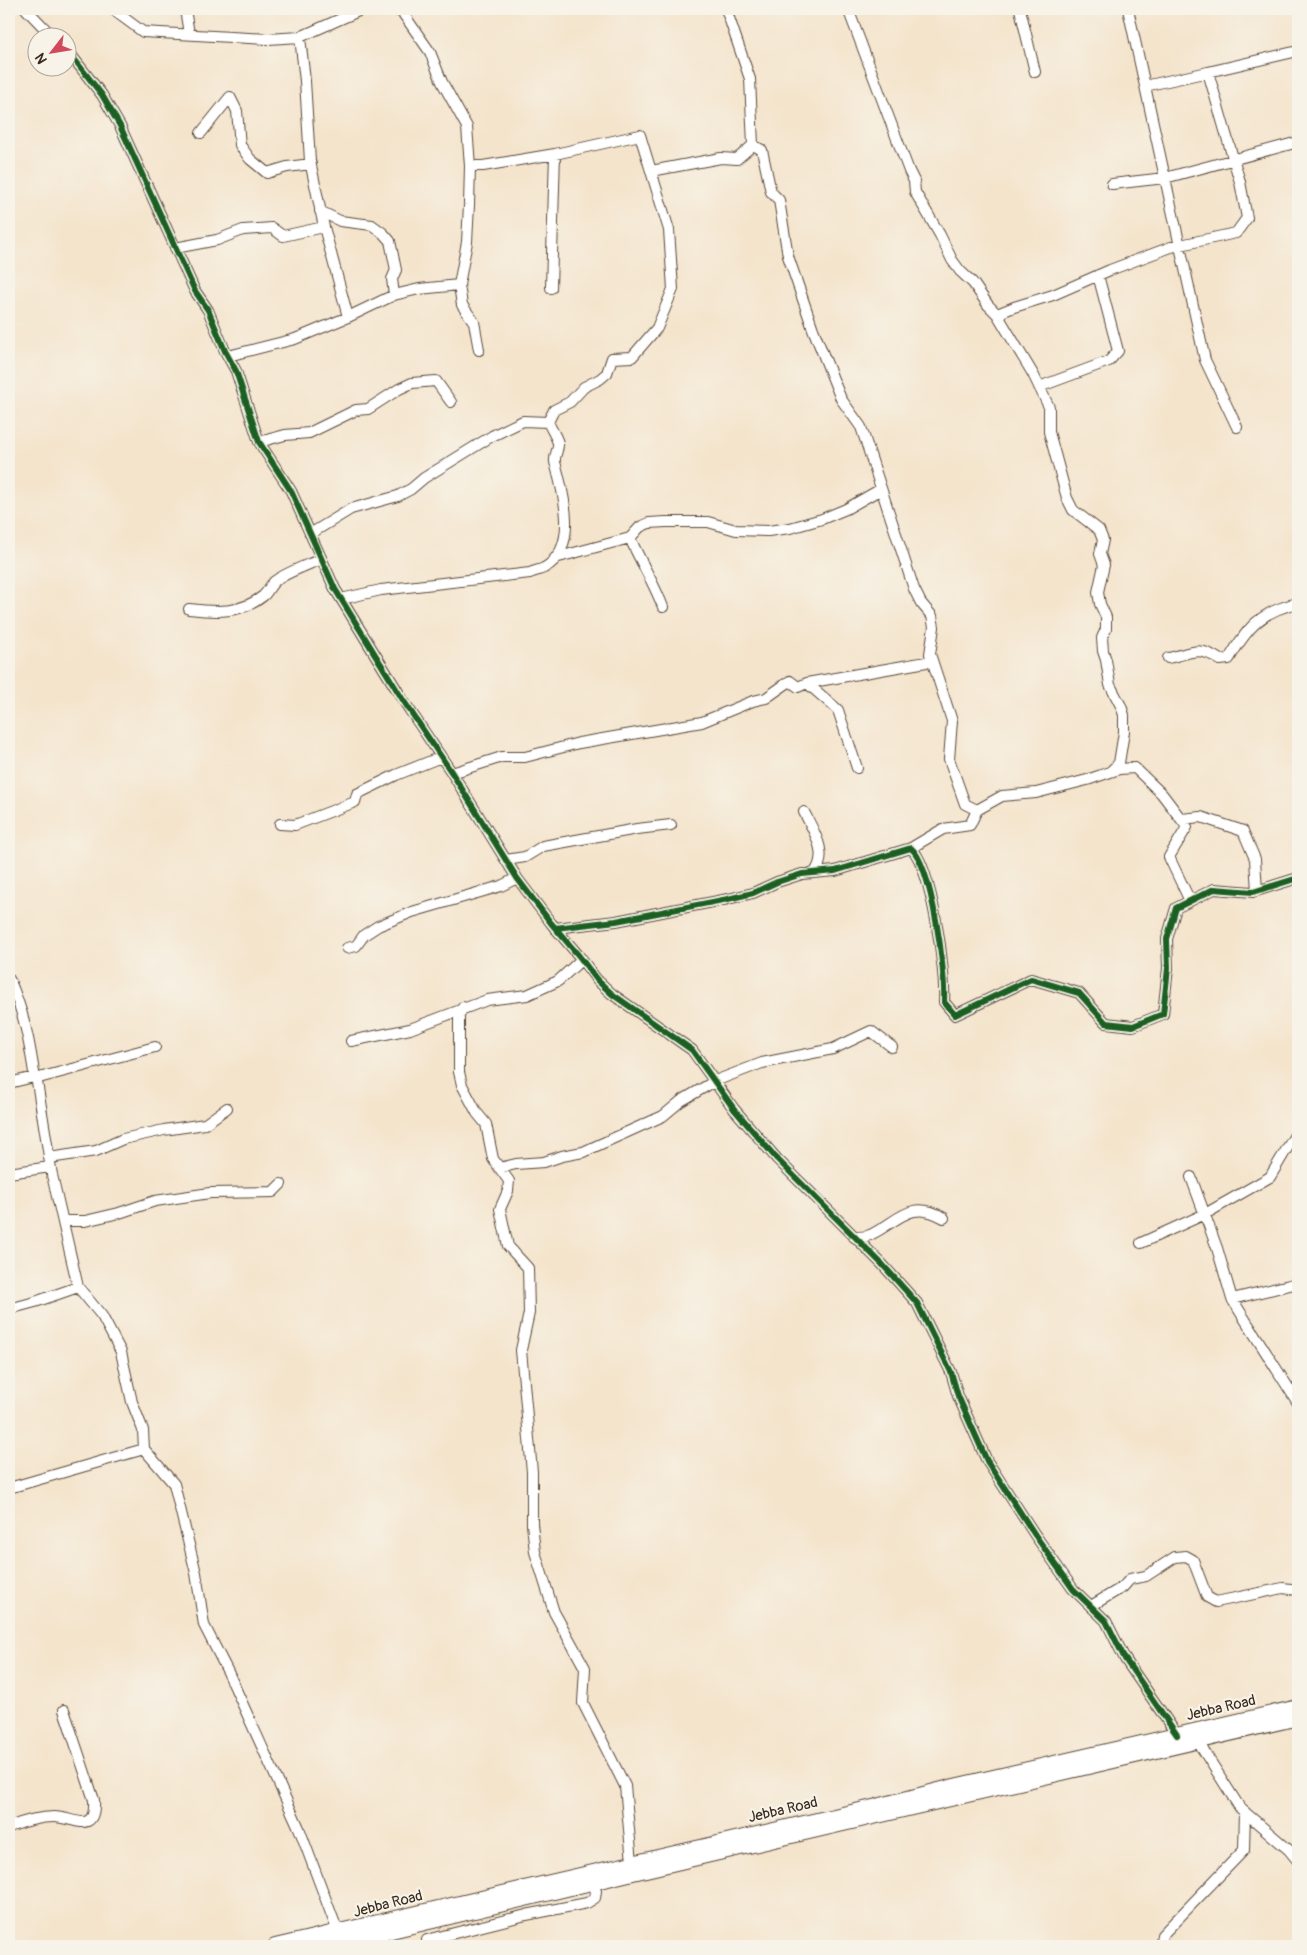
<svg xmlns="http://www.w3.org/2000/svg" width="1307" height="1955" font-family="Pangolin,sans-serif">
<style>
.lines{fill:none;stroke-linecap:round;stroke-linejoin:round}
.minor-casing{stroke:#574638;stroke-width:12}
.highway-casing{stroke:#574638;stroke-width:16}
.minor{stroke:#fff;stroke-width:10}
.highway{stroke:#fff;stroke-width:14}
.cycleway-casing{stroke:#f7f3e8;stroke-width:9}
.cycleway{stroke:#1b5e20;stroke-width:6}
.labels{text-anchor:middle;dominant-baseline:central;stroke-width:4.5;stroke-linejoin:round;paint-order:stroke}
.street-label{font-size:15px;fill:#3b2a1e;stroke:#f7f3e8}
</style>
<rect width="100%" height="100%" fill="#f7f3e8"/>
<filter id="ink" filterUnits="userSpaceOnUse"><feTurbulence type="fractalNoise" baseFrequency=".02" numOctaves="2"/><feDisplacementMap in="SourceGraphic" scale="10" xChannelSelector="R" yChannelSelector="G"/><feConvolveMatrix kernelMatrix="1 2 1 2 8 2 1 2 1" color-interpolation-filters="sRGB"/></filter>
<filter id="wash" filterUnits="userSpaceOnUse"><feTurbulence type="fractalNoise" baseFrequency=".0096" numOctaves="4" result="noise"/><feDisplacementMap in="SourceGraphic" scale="20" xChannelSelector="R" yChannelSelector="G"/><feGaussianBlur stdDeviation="1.12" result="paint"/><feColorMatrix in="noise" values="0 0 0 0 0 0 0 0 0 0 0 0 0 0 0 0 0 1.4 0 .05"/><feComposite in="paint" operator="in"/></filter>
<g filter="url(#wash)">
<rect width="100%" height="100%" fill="#f4e4cc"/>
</g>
<g filter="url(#ink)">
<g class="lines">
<g class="minor-casing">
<path id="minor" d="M26,9L54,38
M112,9L143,32L268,39L300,37L363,9
M185,9L189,34
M392,9L402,12L430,52L442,82L467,127L470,166L469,205L467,242L459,285L462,305L474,322L479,350
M726,9L750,79L753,145L762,150L771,192L779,200L788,256L813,329L841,399L861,427L914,589L921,603L932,616L934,627L930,654L952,721L949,759L965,804L977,810
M848,9L909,171L914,181L915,192L940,235L952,260L960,271L973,283L988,305L997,314L1033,374L1049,407V432L1067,498L1073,510L1099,530L1103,540L1100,554L1104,565L1098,592L1100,604L1106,617V629L1102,638L1103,651L1106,660L1110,685L1121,706L1124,715V732L1119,763L1110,772
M1020,9L1035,72
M300,37L305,81L310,161L324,227
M68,51L102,95L120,126L195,291L208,310L225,351L236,371L259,442L291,491L335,589L403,700L452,773L517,878L551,923L579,956L597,980L612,994L692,1050L734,1109L777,1159L882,1264L917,1303L951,1372L958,1396L987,1461L1035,1535L1073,1589L1106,1621L1125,1659L1177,1735
M1208,72L1298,51
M201,133L230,97L237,111L240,145L250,159L267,173L287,167L311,164
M470,166H483L555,154L640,135L669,230L673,289L657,328L632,357L612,358L607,373L600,379L584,387L570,402L554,410L548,422
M651,171L721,158L737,159L753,145
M1112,184L1165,178L1145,86
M320,211L340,221L372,225L383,233L390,241L396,270L392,279L394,295
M175,248L217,240L243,230L272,228L283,236L324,227L348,317L295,339L228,356
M551,288L555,154
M997,314L1014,307L1053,295L1110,270L1171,247L1236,233L1247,218L1240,182L1208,72L1145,86L1128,9
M348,317L394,295L419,289L459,285
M1039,387L1109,361L1118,351L1098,275
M1237,427L1205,360L1165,178L1298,142
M259,442L285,435L309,433L356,410L368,409L399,389L412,383L436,381L451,402
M310,534L351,509L398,496L411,489L424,478L492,436L523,421L548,422C551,429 556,436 558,443C559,449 554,455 555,462C563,492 580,548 544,568C540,570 534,571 530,573L381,590L341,599
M630,538L640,527L649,523L666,522H708L736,530L768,531L790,528L822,519L846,509L881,489
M555,558L630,538C640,561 654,583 663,607
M189,609C215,612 241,614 263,596C268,592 270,585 275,581C287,572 308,565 321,559
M1168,658C1191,653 1200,645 1220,660L1229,659C1247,628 1261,611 1298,603
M807,683L932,661
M452,773L502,757H525L579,743L702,722L753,701L766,698L790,681L798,687L807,683L838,710L857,768
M804,812C813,830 830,855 814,873
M1181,819L1187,827L1169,857L1190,901
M280,824L295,825L355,802L357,794L396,775L441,757
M911,848L943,829L970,825L977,810L1002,796L1036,793L1087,780L1119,769L1135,768L1162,794L1181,819L1201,817L1243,831L1255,859L1257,891
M506,860L525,857L543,846L637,829L671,825
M555,928L616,921L728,899L753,893L777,882L802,874L835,871L911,848C932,866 946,973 944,1002L955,1015L1031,979L1079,993L1106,1023L1133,1026L1163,1014L1168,968L1167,939L1176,908L1214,889L1253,892L1298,878
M347,948L356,946L364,935L378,926L412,912L501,886L517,878
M9,979C24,1011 30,1045 35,1079L155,1047
M463,1007L459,1015V1072L462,1085L477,1113L486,1124L493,1159L509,1181L508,1191L500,1209L508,1246L528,1268L529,1313L521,1350L532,1472V1524L535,1552L554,1612L585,1668L583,1703L625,1786L632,1862
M351,1041L410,1029L487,1000L527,995L558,981L582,959
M9,1083L34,1077L37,1082L52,1175L78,1287L102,1316L121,1352L132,1402L143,1430L144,1449L174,1484L196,1573L204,1625L228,1672L299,1828L338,1932
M49,1158L96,1151L123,1139L164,1130L205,1124L227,1108
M499,1168L516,1164L544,1162L562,1156L583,1152L663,1116L681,1101L715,1081L762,1063L833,1049L871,1031L892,1047
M9,1173L50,1167
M1191,1177L1217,1248L1232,1299L1298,1403
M63,1221H85L119,1213L155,1201L210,1193L273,1192L281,1184
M854,1237C859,1237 865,1237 870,1235C898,1222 910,1198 944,1218
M1141,1243L1205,1214L1270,1177L1298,1130
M1232,1299L1298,1283
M9,1309L35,1302L78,1287
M9,1488L144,1449
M1091,1606L1123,1587L1130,1579L1146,1576L1175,1557L1186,1556L1193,1560L1207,1597L1216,1602L1283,1588L1298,1590
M1198,1742L1240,1808L1289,1850L1298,1861
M9,1827C22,1822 40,1817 54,1817C73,1817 96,1836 94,1800L64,1710
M431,1946L427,1940L526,1915L587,1903L595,1898L596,1891L592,1883
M1160,1946L1162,1935L1244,1850L1245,1812"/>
</g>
<g class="highway-casing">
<path id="highway" d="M275,1946L877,1806L954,1786L1298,1707
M329,1946L633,1873L1298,1718"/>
</g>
<use href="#minor" class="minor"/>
<use href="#highway" class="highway"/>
<g class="cycleway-casing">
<path id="cycleway" d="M68,51L102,95L120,126L195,291L208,310L225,351L236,371L259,442L291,491L335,589L403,700L452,773L517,878L551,923L579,956L597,980L612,994L692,1050L734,1109L777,1159L882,1264L917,1303L951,1372L958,1396L987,1461L1035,1535L1073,1589L1106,1621L1125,1659L1177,1735
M555,928L616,921L728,899L753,893L777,882L802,874L835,871L911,848C932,866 946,973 944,1002L955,1015L1031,979L1079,993L1106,1023L1133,1026L1163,1014L1168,968L1167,939L1176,908L1214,889L1253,892L1298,878"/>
</g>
<use href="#cycleway" class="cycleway"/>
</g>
</g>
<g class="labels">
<g class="street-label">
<text transform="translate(1221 1708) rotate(-13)">Jebba Road</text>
<text transform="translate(783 1810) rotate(-13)">Jebba Road</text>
<text transform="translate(388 1904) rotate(-14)">Jebba Road</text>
</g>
</g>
<rect width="1307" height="1955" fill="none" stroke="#f7f3e8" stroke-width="30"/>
<g transform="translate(52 52) rotate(239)"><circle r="24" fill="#f7f3e8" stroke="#aca397"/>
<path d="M0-4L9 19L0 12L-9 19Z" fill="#d1495b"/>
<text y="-8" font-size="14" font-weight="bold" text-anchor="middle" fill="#3b2a1e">N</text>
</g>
</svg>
